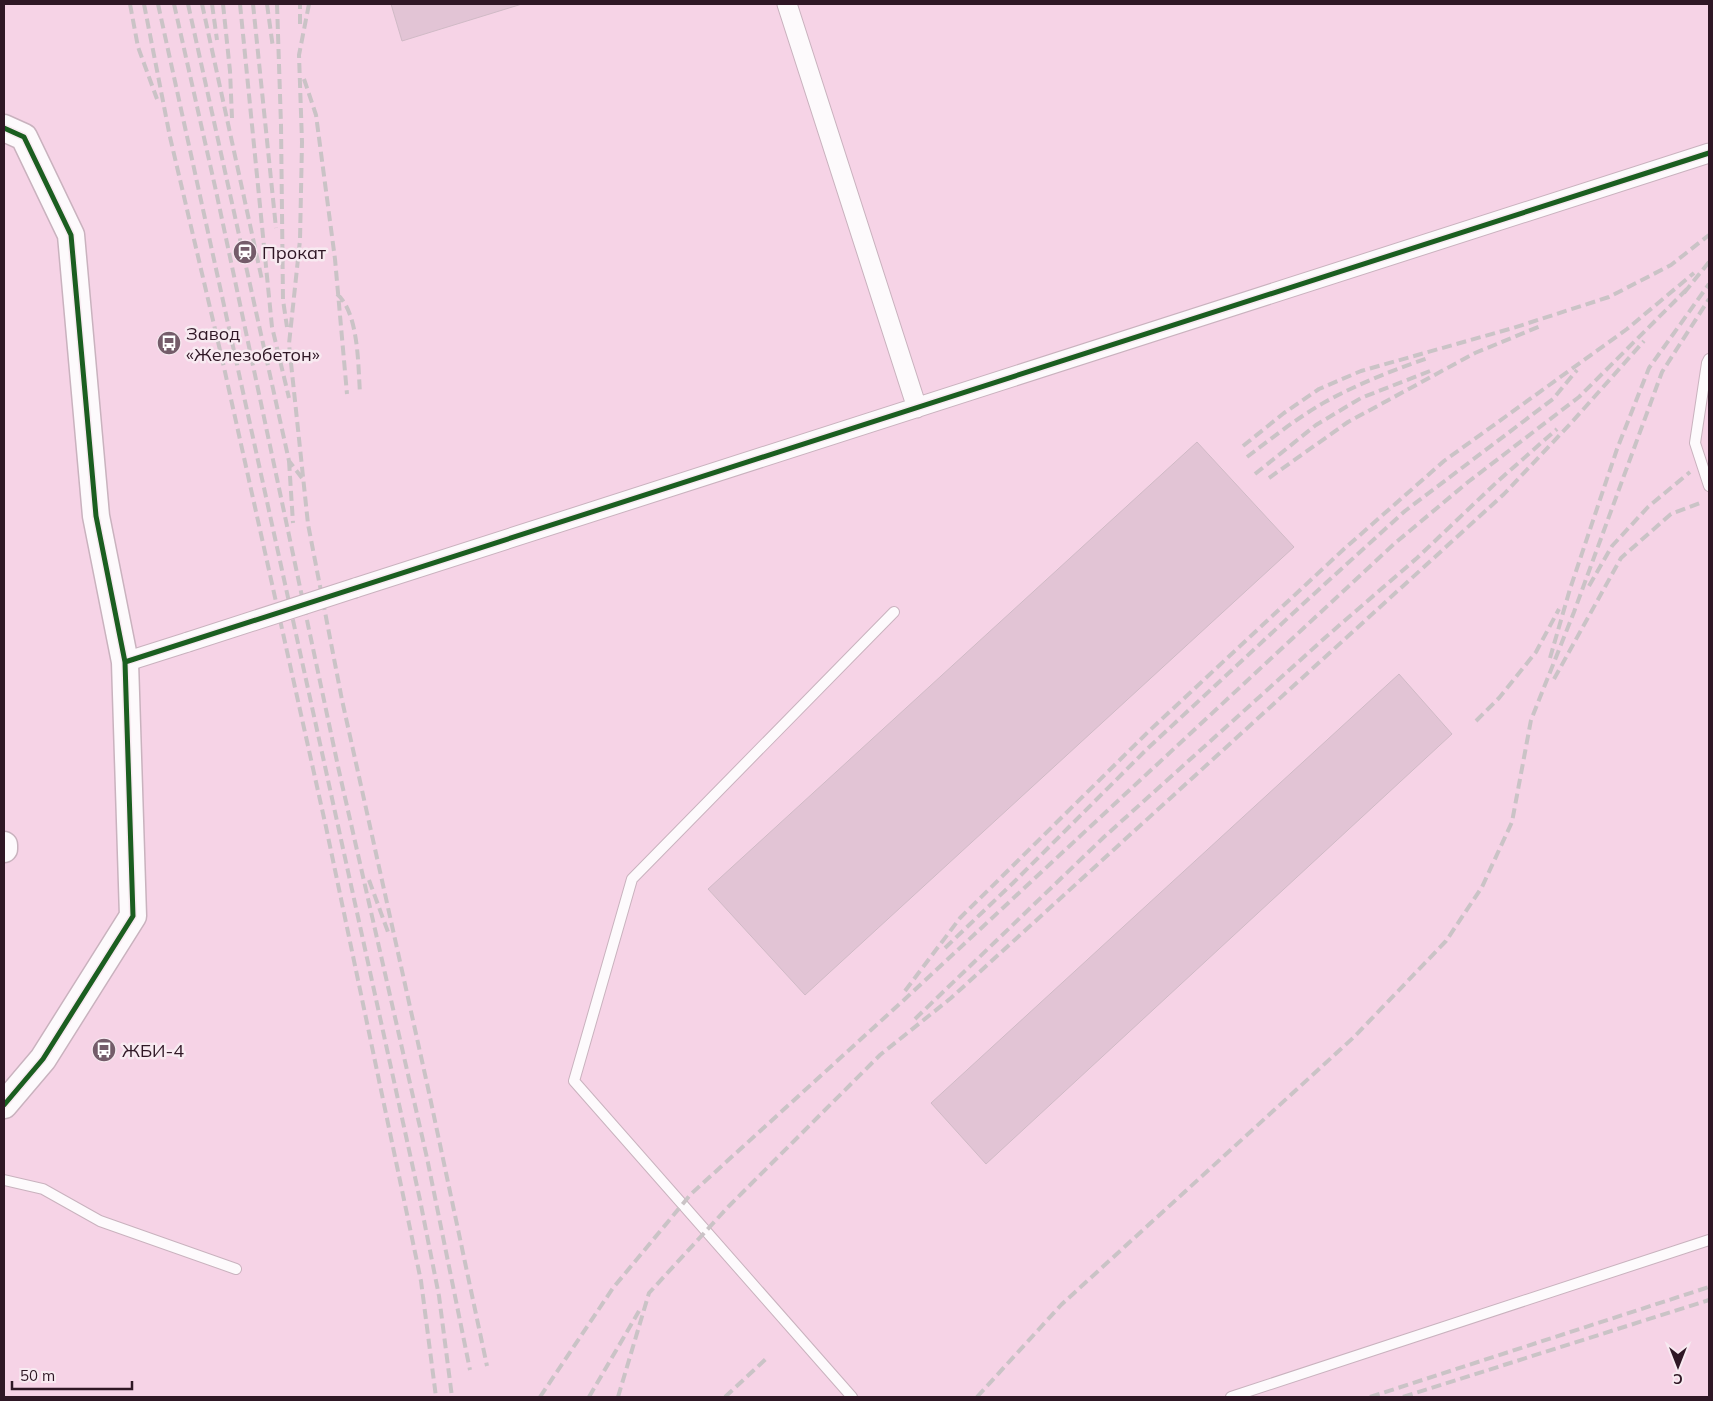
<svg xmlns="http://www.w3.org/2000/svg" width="1713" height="1401" font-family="Mulish,sans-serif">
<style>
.built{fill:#f6d3e6}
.building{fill:#e2c4d5;stroke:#d0bac6}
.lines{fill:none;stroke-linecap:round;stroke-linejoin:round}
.lane-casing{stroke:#c9b2be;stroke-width:12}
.street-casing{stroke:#c9b2be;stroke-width:21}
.secondary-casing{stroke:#c9b2be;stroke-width:29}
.lane{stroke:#fdfafc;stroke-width:10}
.street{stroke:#fdfafc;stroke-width:19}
.secondary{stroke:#fdfafc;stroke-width:26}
.rail{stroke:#cac3c6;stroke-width:4;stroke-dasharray:10 5;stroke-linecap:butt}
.street-bridge-casing{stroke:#c9b2be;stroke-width:21;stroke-linecap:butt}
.street-bridge{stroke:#fdfafc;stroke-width:19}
.cycleway-casing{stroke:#f8eaf1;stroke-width:8}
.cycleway{stroke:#1b5e20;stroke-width:5}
.labels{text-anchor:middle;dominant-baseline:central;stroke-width:5;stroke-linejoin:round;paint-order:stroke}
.poi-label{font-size:18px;fill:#2f1725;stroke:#f8eaf1;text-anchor:start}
</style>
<rect width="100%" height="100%" fill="#f4dde9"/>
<path class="built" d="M4,4H1709V1397H4Z"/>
<path class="building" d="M391,4H522L402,41Z
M1197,442L1294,547L805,995L708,889Z
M1399,674L1452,734L986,1164L931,1103Z"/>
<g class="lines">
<g class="lane-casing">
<path id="lane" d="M1709,359L1707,363L1695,443L1709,486
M4,1180L43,1189L100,1221L236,1269
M852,1397L574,1081L632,879L894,612
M1231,1397L1709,1240"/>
</g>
<g class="street-casing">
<path id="street" d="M787,4L917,408
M355,588L1709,153
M125,662L188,642"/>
</g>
<g class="secondary-casing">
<path id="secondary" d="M4,128L24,137L71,235L96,516L125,662L133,916L43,1059L4,1105
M4,845V849"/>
</g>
<use href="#lane" class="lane"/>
<use href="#street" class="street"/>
<use href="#secondary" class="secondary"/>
<path class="rail" d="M130,4L138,47L157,99
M144,4L170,137L223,363L326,827L421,1281L436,1397
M158,4L420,1200L439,1296L452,1397
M174,4L216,191L339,771L427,1158L470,1370
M188,4L289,461L302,478
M202,4L262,280
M212,4L217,40
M223,4L230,71L232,118
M240,4L272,327L289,398
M253,4L276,228
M267,4L273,48
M277,4L281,125L283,300L287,327
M309,4L299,55L302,142L300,240L289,344L308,524L342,700L428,1088L487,1366
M300,24V4
M304,79L316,115L335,259L347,394
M1684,293L1709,262
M337,294C359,313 358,366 360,393
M1243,446L1284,413L1319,389L1361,371L1513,328L1609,297L1671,265L1709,235
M1247,457C1272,438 1297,418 1325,402C1358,384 1393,370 1428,358
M289,461L293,523
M1255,474L1316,425L1361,398L1430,371
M1269,478L1348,422L1475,353L1543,325
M1589,586L1612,546L1648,507L1690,472
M1550,658L1570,589L1617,449L1649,368L1709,284
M1554,679L1621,558L1671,514L1700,503
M1476,721L1499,698L1536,652L1559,609
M369,880L388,932
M945,948L1013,883L1147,749L1304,603L1405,511L1553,399L1577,370
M905,991L960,918L1149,731L1344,549L1444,461L1627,329L1694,273
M915,1019L1104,837L1327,636L1417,558L1498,481L1557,429
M540,1397L613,1288L691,1194L905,999L1394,544L1468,482L1579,397L1687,289
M589,1397L639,1311
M618,1397L649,1293L728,1207L880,1055L951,998L1504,494L1572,422L1644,341
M725,1397L768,1357
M977,1397L1061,1305L1354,1037L1446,941L1482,887L1512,822L1531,720L1574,612L1662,372L1709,299
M1370,1397L1709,1287
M1403,1397L1709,1300"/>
<g class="street-bridge-casing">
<path id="street-bridge" d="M188,642L355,588"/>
</g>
<use href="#street-bridge" class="street-bridge"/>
<g class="cycleway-casing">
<path id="cycleway" d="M4,128L24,137L71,235L96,516L125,662L133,916L43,1059L4,1105
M125,662L1709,153"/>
</g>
<use href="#cycleway" class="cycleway"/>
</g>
<defs>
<g id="station-disc" transform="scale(1.25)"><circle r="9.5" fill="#745c6a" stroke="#f8eaf1"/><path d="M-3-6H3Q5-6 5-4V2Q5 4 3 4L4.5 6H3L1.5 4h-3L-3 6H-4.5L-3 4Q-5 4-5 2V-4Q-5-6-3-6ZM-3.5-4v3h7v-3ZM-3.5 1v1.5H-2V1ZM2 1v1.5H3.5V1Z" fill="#fff"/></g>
<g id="bus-disc" transform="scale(1.25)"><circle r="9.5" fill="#745c6a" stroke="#f8eaf1"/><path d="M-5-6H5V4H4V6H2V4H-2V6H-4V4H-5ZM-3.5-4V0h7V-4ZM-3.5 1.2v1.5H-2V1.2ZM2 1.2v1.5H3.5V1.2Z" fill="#fff"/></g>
</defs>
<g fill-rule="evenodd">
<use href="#station-disc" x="245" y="252"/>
<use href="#bus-disc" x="169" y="343"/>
<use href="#bus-disc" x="104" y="1050"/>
</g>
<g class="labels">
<g class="poi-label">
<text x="262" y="252">Прокат</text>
<text x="186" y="333">Завод<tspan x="186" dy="21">«Железобетон»</tspan></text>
<text x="122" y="1050">ЖБИ-4</text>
</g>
</g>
<rect width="1713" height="1401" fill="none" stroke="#2f1725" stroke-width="10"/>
<g transform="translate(1678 1366) rotate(180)" stroke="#f8eaf1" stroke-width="4" paint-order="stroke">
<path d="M0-4L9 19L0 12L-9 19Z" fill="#2f1725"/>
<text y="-8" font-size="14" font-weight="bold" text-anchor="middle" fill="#2f1725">С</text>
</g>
<path d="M12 1381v8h120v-8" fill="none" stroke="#2f1725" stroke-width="2.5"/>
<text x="20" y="1381" font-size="15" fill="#2f1725" stroke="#f8eaf1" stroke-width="4" paint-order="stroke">50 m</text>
</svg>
